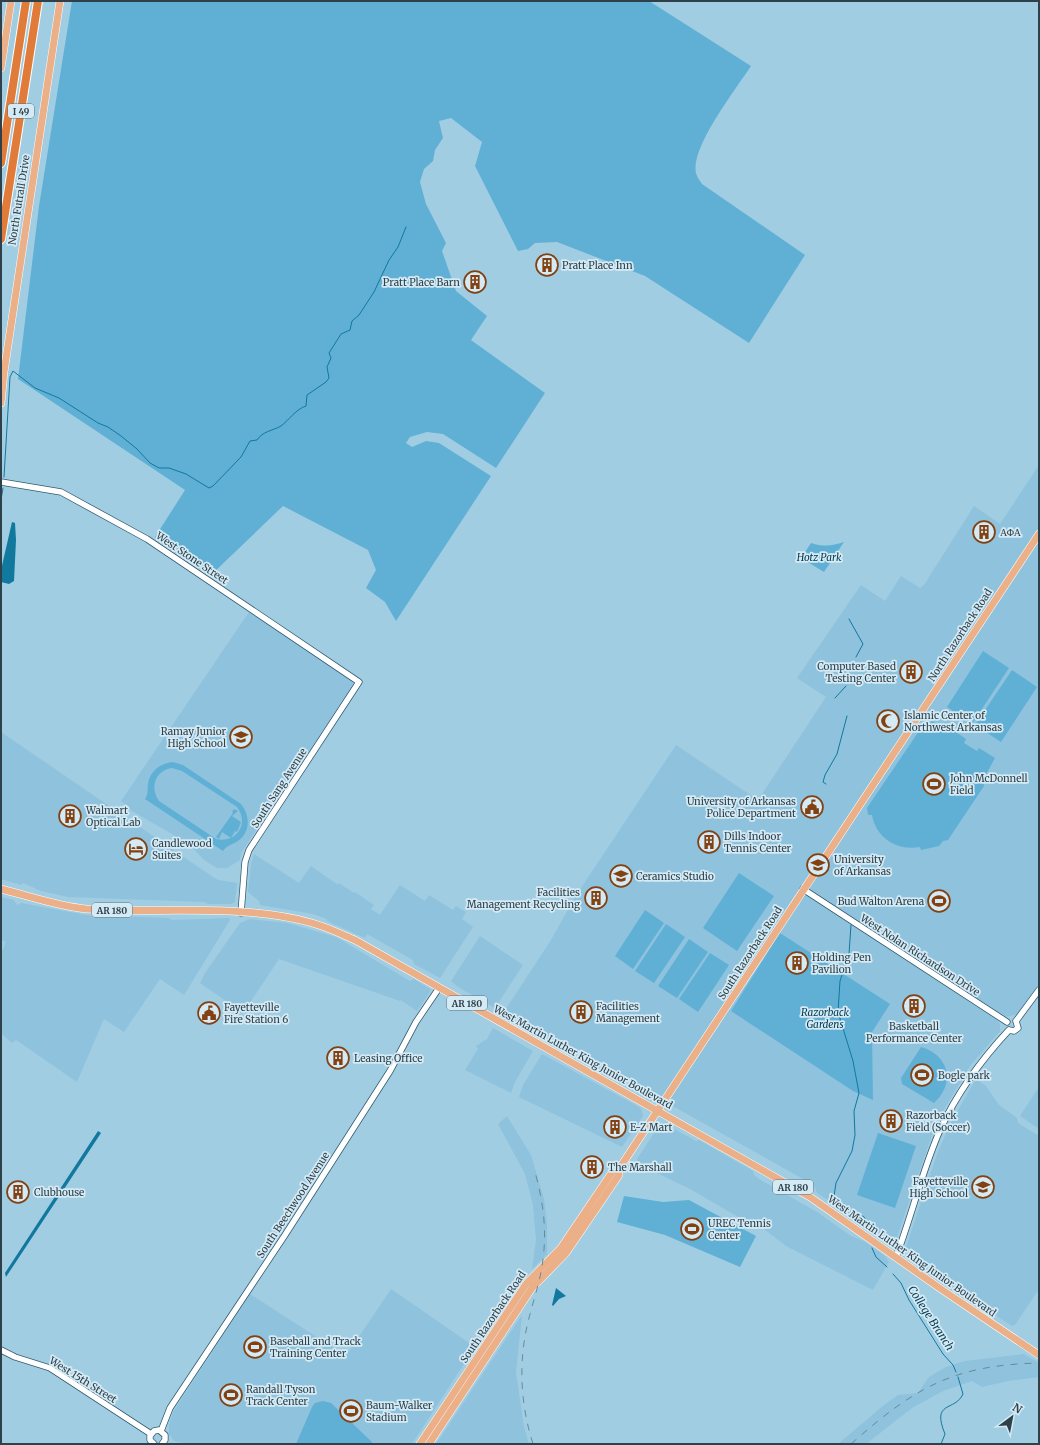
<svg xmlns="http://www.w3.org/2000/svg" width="1040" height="1445" font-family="Merriweather,serif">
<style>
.built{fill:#8ec2dd}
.green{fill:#60b0d6;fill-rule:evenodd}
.water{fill:#11789e}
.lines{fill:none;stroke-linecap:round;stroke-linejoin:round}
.stream{stroke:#11789e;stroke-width:1}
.minor-casing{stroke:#325b6f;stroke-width:7}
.major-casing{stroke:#fff;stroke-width:8}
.highway-casing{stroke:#fff;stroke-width:10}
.minor{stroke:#fff;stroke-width:5.5}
.major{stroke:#ecb089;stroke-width:7}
.highway{stroke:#e07b3a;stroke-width:8}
.rail{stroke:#6a8999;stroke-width:1;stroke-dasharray:7 7;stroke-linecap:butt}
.labels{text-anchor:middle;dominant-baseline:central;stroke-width:3.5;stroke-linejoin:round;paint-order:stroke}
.shield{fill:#d4eaf5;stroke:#60737d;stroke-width:1}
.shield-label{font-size:9px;font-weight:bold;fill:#2e4049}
.street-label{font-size:10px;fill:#2e4049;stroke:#d4eaf5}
.poi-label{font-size:10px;fill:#2e4049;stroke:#d4eaf5;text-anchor:start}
.park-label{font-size:10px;font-style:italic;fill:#00364b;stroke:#d4eaf5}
.water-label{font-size:11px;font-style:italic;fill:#063c51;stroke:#d4eaf5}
</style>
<rect width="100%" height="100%" fill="#a1cde3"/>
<path class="built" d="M1039,465V990L1022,1013L996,1019L1000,1024V1031L970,1066L936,1123L895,1243L817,1193L814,1185L504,1012L551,940L575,897L676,745L758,800L826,697L797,678L861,585L885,601L901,576L920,588L924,585L974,506L1000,524Z
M249,612L350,679L353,684L288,784L281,792L241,853L240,860L227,868H217L204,860L190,845L182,842L181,839L180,840L172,834L132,811L121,801Z
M1,732L213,877L218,880L237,883L235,902L231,904H208L205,902L68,897L41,891L23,883L21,885L1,879Z
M254,854L299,883L311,866L338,885L339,883L354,893L355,892L374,905L371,909L380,915L400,885L425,901L429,895L453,910L456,906L466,912L462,919L473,927L440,978L414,964L413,960L367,934L365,938L327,921V919L313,914L260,905L259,901L248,892L251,864Z
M1,897L14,900L17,905L21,903L86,915L169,918L172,920L229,918L230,920L184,995L160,979L124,1032L104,1019L77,1082L16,1040L12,1043L1,1033V954L6,942L1,939Z
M250,919L287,923L336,937L410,981L414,979L430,989V992L417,1011L401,1000L400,1001L279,959L243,1013L200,983L205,973L240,923Z
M480,936L523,965L495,1008L458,987L451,981Z
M493,1028L533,1051L515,1082L511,1093L465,1070L478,1049L476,1046L487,1039Z
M542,1054L641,1108L643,1116L622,1147L519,1097L523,1085Z
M976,1079L986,1086L998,1104L1017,1118L1018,1123L1039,1136V1289L1015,1325L1012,1326L950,1285L905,1250L937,1154L951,1122Z
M1039,1087V1129L1020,1116Z
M507,1116L531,1155L544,1199L547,1224V1254L532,1269L536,1240L533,1205L525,1174L498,1124Z
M663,1123L696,1141L699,1140L753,1171L754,1175L759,1179L817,1212L851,1236L864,1241L885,1256L889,1262L873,1290L786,1246L764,1229L740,1218L690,1189L638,1164L637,1159L660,1124Z
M391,1289L475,1347L412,1444H188L174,1441L169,1434V1424L173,1412L250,1294L346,1356Z
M522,1315L516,1372L524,1427L529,1444H436Z
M1024,1354L1039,1363V1377L1008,1381L982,1387L972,1381L943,1391L912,1408L866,1444H838L884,1405L898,1395L918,1393L929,1377L946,1367L965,1361Z"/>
<path class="green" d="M72,1H649L751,66C736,89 690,148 696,173C697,177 700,181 702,184L805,255L749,343L645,276L557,242L535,243L528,249L518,251L475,166L482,142L451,118L439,121L443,138L435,150L433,161L424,169L420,182L426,204L446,243L442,251L456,291L487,316L471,340L545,393L496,468L443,434L427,432L410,437L406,443L412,447L426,441L439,443L491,476L396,621L385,602L366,588L376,570L368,550L283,506L211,575L155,537L185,490L18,379L39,206Z
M844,542L824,572L801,558L811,543C824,547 832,546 844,542Z
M983,651L1009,668L972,724L947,707Z
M1012,670L1037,687L1001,742L975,725Z
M932,721L944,729L947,726L966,739L964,743L977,751L979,748L995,758L983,780L984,786L948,840L943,841L939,846L921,850L920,847C897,851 876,838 872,815H868L867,808L921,728L925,731Z
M173,762L183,765L241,804C250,815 251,832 238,841C232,845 227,845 223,851L145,799C149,793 147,790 148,784C150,770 161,763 173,762ZM172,768L182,771L237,807C250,824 236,844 216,839L159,801C149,787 156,770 172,768Z
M234,809L238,811L232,816L241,822L237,832L235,831L231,838L222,832L219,839L216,837L233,813L232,812Z
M739,873L774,896L737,951L703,928Z
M645,910L664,923L633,969L615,956Z
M666,924L685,937L654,983L635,971Z
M780,933L890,1004L872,1032L873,1100L853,1091L731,1011Z
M689,939L708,952L677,998L658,986Z
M710,953L729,965L698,1012L679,999Z
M921,1047C949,1055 956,1083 934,1103L902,1084L901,1078Z
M878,1133L916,1146L895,1208L857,1195Z
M624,1196L663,1202L689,1200L756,1236L740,1267L665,1235L617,1222Z
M323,1401L331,1403L372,1442L371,1444H296L312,1407L315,1403Z"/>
<path class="water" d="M12,522L15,523L16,540L14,581L9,584L1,582V570Z
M98,1131L101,1133L6,1277L5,1273Z
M556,1288L566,1296L559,1299L553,1306L552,1305Z"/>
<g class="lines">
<path class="stream" d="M4,477L10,377L13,371L35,388L59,398L98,423L108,427L121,436L137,449L150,463L159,468H169L186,474L209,488L213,486L241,457L250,441L257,440C263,431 272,431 281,426C289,420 296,409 306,406L307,395L326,382L329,378L327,367L331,358L329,353L341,334L350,330L352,321L359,315L374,292L389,260L398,247L406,227
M1,500L3,488
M849,619L863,644L856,657
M835,698L846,686
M826,784L823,782L825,775L837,754L847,716
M851,925L849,954L840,981L838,1012L853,1061L859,1093L854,1111L855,1135L852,1151L836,1183L834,1196L837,1200L848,1209L864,1217L869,1227
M872,1248L876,1257L887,1267
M893,1274L901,1283L909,1300L943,1354L953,1365L956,1372
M941,1444L945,1434C931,1400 955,1412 963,1394L958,1377"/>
<g class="minor-casing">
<path id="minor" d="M1,482L61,492L147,539L359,682L249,850L245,862L241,913
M803,889L1007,1022
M1016,1021L1039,990
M1009,1030L1014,1031L1018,1028L1016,1021
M896,1257C912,1215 922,1171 940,1130C957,1093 981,1060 1009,1030
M1,1350L15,1357L50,1368L151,1434
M161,1431L170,1408L285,1235L390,1071L416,1022L439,988
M154,1444L150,1440V1436L154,1431L159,1430L165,1435V1440L162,1444"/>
</g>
<g class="major-casing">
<path id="major" d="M1,68L11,1
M1,403L4,372L60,1
M1,889C29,896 57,906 86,909C159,914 242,903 312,923C327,927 341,934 355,940L810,1197L941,1289L1039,1355
M420,1444L526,1284L561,1248L613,1171L619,1169L1039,534
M429,1444L532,1288L566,1253L619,1175V1169"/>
</g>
<g class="highway-casing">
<path id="highway" d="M1,163L26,1
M1,239L38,1"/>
</g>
<use href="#minor" class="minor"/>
<use href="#major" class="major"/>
<use href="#highway" class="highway"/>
<path class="rail" d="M533,1444C520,1403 518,1360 529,1318C534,1298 541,1279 543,1259C547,1229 543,1201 535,1172
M851,1444C914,1388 953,1365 1039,1363"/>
</g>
<defs>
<g id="building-ring" transform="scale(1.15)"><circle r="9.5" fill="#d4eaf5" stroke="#834011" stroke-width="1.5"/><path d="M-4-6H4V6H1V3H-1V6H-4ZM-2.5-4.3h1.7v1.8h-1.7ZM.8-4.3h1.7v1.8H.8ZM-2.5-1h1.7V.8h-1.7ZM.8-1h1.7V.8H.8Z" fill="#834011"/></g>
<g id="mosque-ring" transform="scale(1.15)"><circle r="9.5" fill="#d4eaf5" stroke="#834011" stroke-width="1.5"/><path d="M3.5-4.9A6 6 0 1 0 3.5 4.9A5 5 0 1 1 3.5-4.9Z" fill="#834011"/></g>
<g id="school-ring" transform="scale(1.15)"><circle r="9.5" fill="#d4eaf5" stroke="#834011" stroke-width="1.5"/><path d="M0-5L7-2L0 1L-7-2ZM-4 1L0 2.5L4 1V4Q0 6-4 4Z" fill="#834011"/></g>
<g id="stadium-ring" transform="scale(1.15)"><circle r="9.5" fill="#d4eaf5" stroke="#834011" stroke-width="1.5"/><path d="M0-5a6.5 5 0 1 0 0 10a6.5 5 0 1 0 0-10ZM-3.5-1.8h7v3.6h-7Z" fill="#834011"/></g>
<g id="civic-ring" transform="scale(1.15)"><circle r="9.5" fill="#d4eaf5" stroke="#834011" stroke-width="1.5"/><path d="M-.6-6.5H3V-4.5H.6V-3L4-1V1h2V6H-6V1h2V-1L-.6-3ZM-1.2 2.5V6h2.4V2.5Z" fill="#834011"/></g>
<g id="hotel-ring" transform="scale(1.15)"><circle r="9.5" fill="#d4eaf5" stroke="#834011" stroke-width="1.5"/><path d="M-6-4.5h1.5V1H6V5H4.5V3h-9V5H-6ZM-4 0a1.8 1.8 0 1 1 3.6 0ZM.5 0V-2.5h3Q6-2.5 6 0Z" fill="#834011"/></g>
<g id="university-ring" transform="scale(1.15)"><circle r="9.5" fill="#d4eaf5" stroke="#834011" stroke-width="1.5"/><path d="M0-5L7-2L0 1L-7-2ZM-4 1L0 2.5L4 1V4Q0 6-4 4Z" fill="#834011"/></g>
</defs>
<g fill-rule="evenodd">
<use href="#building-ring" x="547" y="265"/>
<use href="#building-ring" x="475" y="282"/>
<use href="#building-ring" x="984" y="532"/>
<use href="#building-ring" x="911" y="672"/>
<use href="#mosque-ring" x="888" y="721"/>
<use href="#school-ring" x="241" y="737"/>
<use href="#stadium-ring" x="934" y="784"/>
<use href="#civic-ring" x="812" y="807"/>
<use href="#building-ring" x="70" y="816"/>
<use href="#building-ring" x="709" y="842"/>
<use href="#hotel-ring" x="136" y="849"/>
<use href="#university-ring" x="818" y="865"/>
<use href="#university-ring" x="621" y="876"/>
<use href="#building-ring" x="596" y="898"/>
<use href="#stadium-ring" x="939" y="901"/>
<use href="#building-ring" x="797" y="963"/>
<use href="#building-ring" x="914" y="1006"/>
<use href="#building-ring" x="581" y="1012"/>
<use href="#civic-ring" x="209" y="1013"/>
<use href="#building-ring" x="338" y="1058"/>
<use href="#stadium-ring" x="922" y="1075"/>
<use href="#building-ring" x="891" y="1121"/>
<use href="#building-ring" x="615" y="1127"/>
<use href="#building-ring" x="592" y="1167"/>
<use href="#school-ring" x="983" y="1187"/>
<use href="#building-ring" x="18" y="1192"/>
<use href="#stadium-ring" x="692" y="1229"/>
<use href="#stadium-ring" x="255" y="1347"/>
<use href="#stadium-ring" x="231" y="1395"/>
<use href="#stadium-ring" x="351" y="1411"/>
</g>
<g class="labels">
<g class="shield">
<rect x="8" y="104" width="26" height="14" rx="3"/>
<rect x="92" y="903" width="40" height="14" rx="3"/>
<rect x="447" y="996" width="40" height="14" rx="3"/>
<rect x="773" y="1180" width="40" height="14" rx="3"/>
</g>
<g class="shield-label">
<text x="21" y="111">I 49</text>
<text x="112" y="910">AR 180</text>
<text x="467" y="1003">AR 180</text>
<text x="793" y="1187">AR 180</text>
</g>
<g class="street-label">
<text transform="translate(19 200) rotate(-81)">North Futrall Drive</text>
<text transform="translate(192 558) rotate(34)">West Stone Street</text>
<text transform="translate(960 635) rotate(-57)">North Razorback Road</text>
<text transform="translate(279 788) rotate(-57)">South Sang Avenue</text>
<text transform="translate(750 953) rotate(-57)">South Razorback Road</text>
<text transform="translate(920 955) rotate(33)">West Nolan Richardson Drive</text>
<text transform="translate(583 1057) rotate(29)">West Martin Luther King Junior Boulevard</text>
<text transform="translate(293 1205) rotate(-57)">South Beechwood Avenue</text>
<text transform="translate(912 1256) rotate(35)">West Martin Luther King Junior Boulevard</text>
<text transform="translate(493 1317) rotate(-56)">South Razorback Road</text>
<text transform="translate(83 1380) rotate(32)">West 15th Street</text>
</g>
<g class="poi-label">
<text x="562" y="265">Pratt Place Inn</text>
<text x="460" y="282" text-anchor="end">Pratt Place Barn</text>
<text x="1000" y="532">ΑΦΑ</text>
<text x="896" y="666" text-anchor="end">Computer Based<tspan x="896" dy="12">Testing Center</tspan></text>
<text x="904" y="715">Islamic Center of<tspan x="904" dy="12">Northwest Arkansas</tspan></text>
<text x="226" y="731" text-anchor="end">Ramay Junior<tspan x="226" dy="12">High School</tspan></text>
<text x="950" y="778">John McDonnell<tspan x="950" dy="12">Field</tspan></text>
<text x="796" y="801" text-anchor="end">University of Arkansas<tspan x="796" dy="12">Police Department</tspan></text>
<text x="86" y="810">Walmart<tspan x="86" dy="12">Optical Lab</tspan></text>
<text x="724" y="836">Dills Indoor<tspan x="724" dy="12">Tennis Center</tspan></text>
<text x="152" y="843">Candlewood<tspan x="152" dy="12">Suites</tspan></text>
<text x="834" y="859">University<tspan x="834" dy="12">of Arkansas</tspan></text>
<text x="636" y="876">Ceramics Studio</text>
<text x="580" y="892" text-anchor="end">Facilities<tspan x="580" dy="12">Management Recycling</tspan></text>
<text x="924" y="901" text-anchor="end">Bud Walton Arena</text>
<text x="812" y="957">Holding Pen<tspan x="812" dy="12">Pavilion</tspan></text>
<text x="596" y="1006">Facilities<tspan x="596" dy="12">Management</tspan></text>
<text x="224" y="1007">Fayetteville<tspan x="224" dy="12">Fire Station 6</tspan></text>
<text x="914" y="1026" text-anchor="middle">Basketball<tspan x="914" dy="12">Performance Center</tspan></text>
<text x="354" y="1058">Leasing Office</text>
<text x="938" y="1075">Bogle park</text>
<text x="906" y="1115">Razorback<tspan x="906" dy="12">Field (Soccer)</tspan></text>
<text x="630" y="1127">E-Z Mart</text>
<text x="608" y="1167">The Marshall</text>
<text x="968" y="1181" text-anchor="end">Fayetteville<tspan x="968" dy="12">High School</tspan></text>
<text x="34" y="1192">Clubhouse</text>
<text x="708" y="1223">UREC Tennis<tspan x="708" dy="12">Center</tspan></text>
<text x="270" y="1341">Baseball and Track<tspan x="270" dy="12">Training Center</tspan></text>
<text x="246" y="1389">Randall Tyson<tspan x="246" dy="12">Track Center</tspan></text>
<text x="366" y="1405">Baum-Walker<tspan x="366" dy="12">Stadium</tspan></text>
</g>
<g class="park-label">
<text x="819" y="557">Hotz Park</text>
<text x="825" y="1012">Razorback<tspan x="825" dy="12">Gardens</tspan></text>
</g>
<g class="water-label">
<text transform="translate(931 1318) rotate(57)">College Branch</text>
</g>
</g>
<rect width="1040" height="1445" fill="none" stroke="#2e4049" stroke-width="4"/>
<g transform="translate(1012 1417) rotate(32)" stroke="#d4eaf5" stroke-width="3" paint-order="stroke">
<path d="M0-3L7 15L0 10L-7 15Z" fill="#2e4049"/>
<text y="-6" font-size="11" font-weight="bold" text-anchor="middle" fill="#2e4049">N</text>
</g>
</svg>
